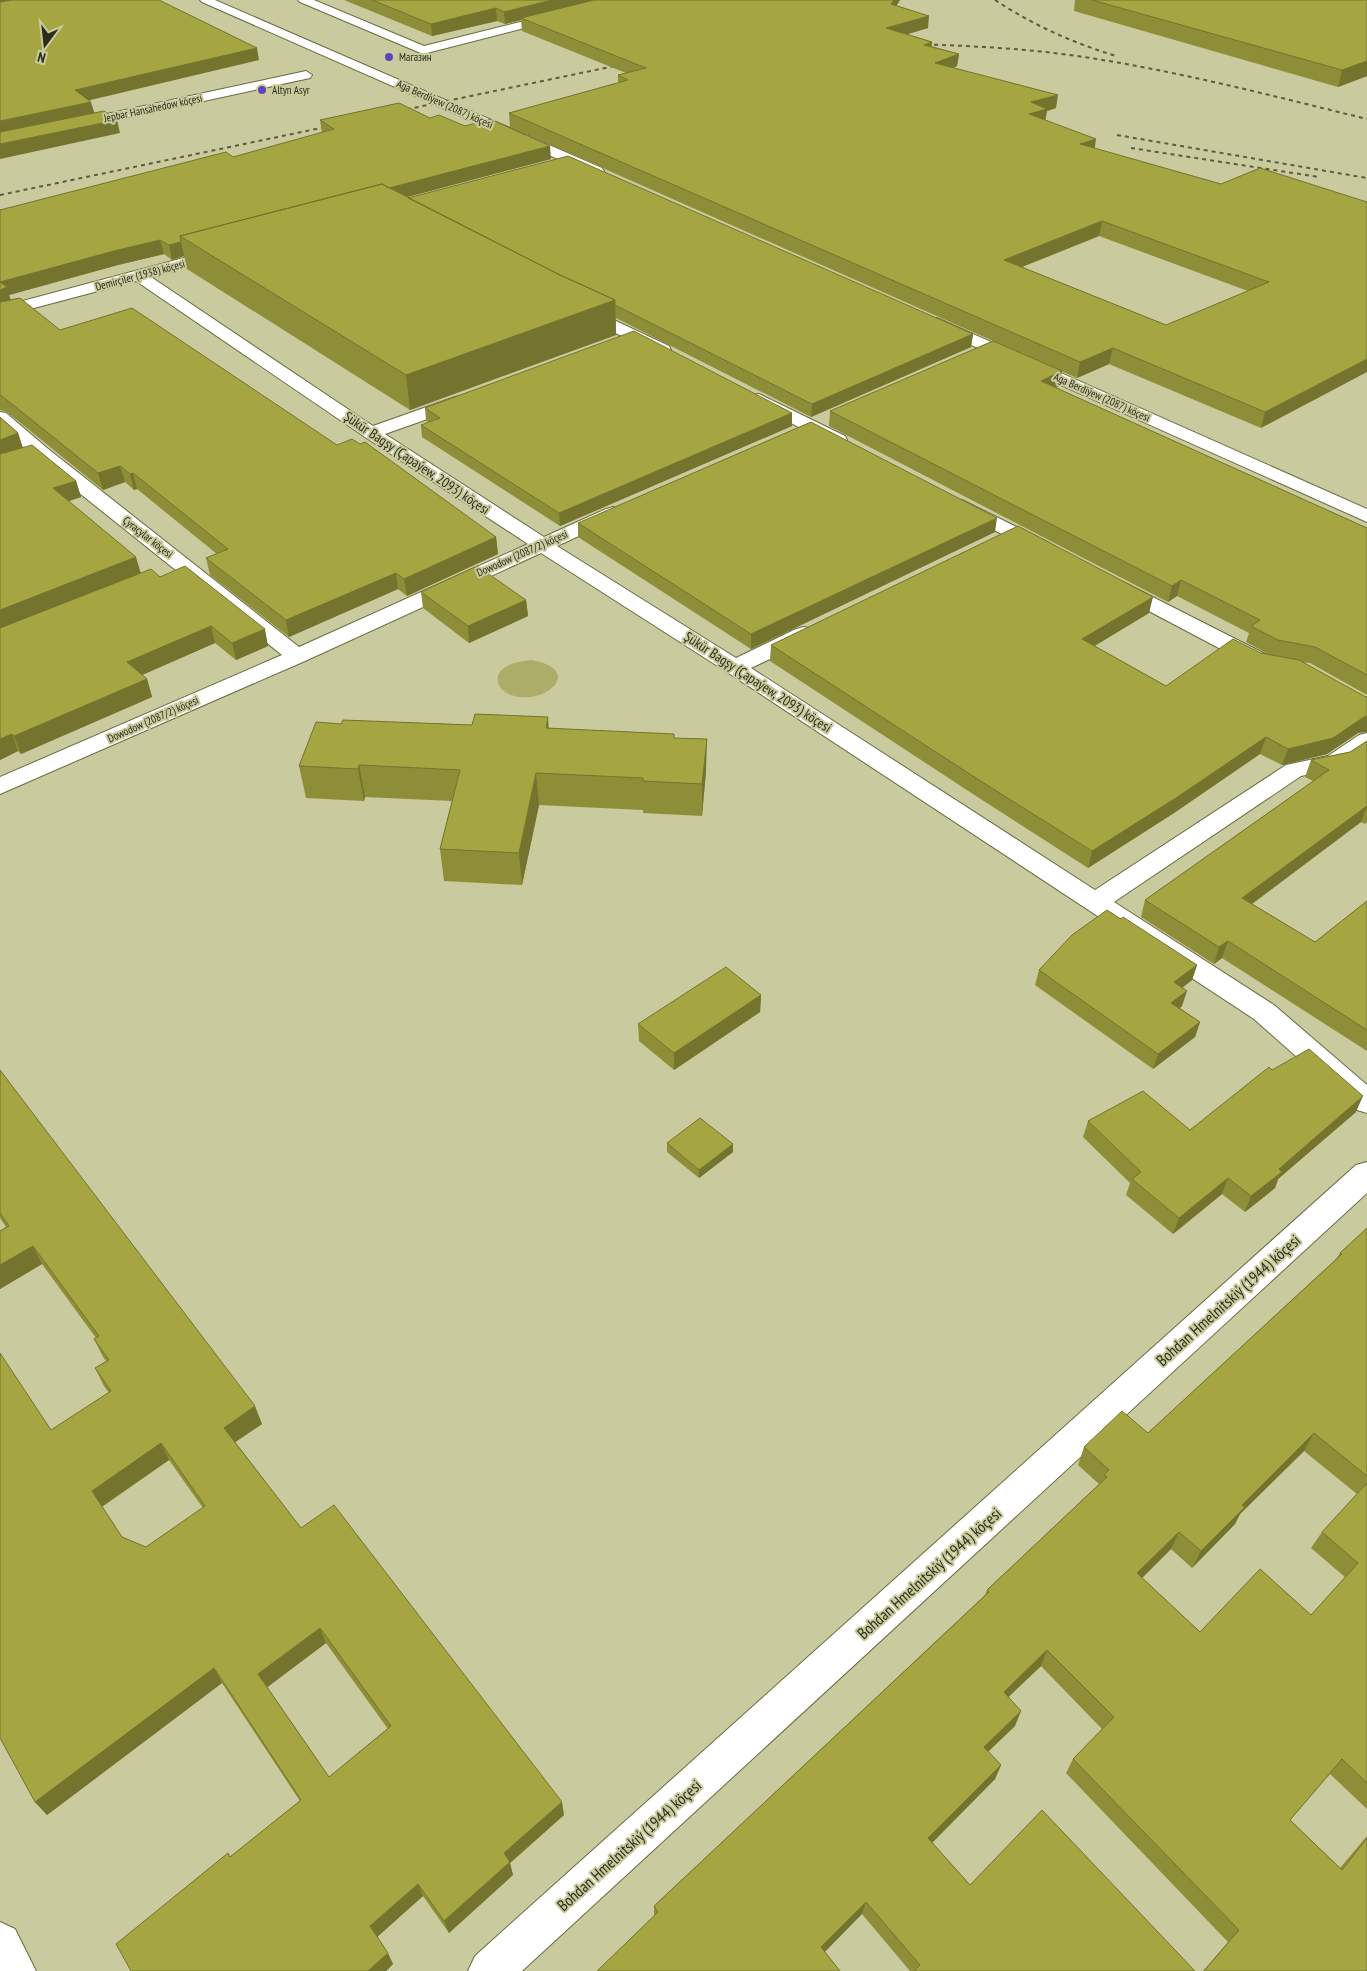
<svg xmlns="http://www.w3.org/2000/svg" width="1367" height="1971" font-family="'PT Sans Narrow',sans-serif">
<style>
.green{fill:#acad69}
.lines{fill:none;stroke-linecap:round;stroke-linejoin:round}
.street-casing{stroke:#696a40;stroke-width:2}
.secondary-casing{stroke:#696a40;stroke-width:2}
.street{fill:#fff;fill-rule:evenodd}
.secondary{fill:#fff;fill-rule:evenodd}
.rail{stroke:#5b5c42;stroke-width:2;stroke-dasharray:4 4;stroke-linecap:butt}
.wall{fill:#8e8e38;fill-rule:evenodd}
.shaded-wall{fill:#74742e}
.building{fill:#a5a541;stroke:#74742e;fill-rule:evenodd}
.poi-dot{fill:#6043bb;stroke:#c9ca9d;stroke-width:2}
.labels{text-anchor:middle;dominant-baseline:central;stroke-width:4;stroke-linejoin:round;paint-order:stroke}
.far-poi-label{font-size:11px;fill:#2c2d1b;stroke:#c9ca9d;text-anchor:start}
.far-street-label{font-size:11px;fill:#2c2d1b;stroke:#c9ca9d}
.street-label{font-size:14px;fill:#2c2d1b;stroke:#c9ca9d}
.near-street-label{font-size:16px;fill:#2c2d1b;stroke:#c9ca9d}
</style>
<rect width="100%" height="100%" fill="#c9ca9d"/>
<path class="green" d="M531,660C586,669 545,707 511,695C495,689 492,673 509,665C516,662 524,661 531,660Z"/>
<g class="lines">
<g class="street-casing">
<path id="street" d="M298,0H314L424,46L609,0H628L626,2L423,54L300,2Z
M306,71L312,75L310,78L0,145V137Z
M221,248L226,250L229,253L226,256L151,277L373,426L455,397L461,396L467,397L470,401L467,405L385,434L544,537L606,509L613,507L620,509L623,513L620,517L557,546L736,658L796,629L804,627L812,629L815,634L812,639L751,668L1095,890L1286,765L1328,756L1359,735L1367,733V751L1343,767L1301,776L1114,902L1274,1005L1367,1085V1113L1357,1110L1254,1019L727,672L541,553L305,661L0,794V777L282,655L33,456L0,426V412L6,413L47,448L299,647L528,544L365,437L136,281L0,317V307Z
M582,305L669,346L671,350L669,354H657L576,313L574,310L576,307Z
M759,394L845,436L847,440L845,444L838,446L831,444L753,403L750,399L753,395Z
M962,500L1049,543L1052,547L1049,551L1042,553L1035,551L955,510L952,506L955,502Z
M1118,581L1125,583L1267,655L1270,660L1267,665L1259,667L1251,665L1111,591L1108,587L1111,583Z
M1367,1162V1193L522,1971H468L475,1956L1356,1165Z
M0,1922L15,1929L36,1971H0Z"/>
</g>
<g class="secondary-casing">
<path id="secondary" d="M200,0H215L602,168L604,171L602,174H592L202,2Z
M937,318L1367,509V522L931,327L929,323L931,319Z"/>
</g>
<use href="#street" class="street"/>
<use href="#secondary" class="secondary"/>
<path class="rail" d="M995,0C1033,25 1073,43 1116,56
M918,44C969,46 1019,48 1070,55C1170,69 1269,95 1367,119
M399,111L624,64
M1117,135L1367,178
M1131,148L1319,177
M0,195L335,125"/>
</g>
<path class="wall" d="M344,0H900L896,6L928,28L907,34L932,42L931,46L959,54L957,66L953,68L1056,108L1047,111L1045,120L1094,148L1221,184L1367,202L1261,428L1109,364L1077,378L510,127L509,113L618,83V75L626,73L522,31L521,20L505,24L497,21L432,36ZM1099,236L1248,291L1166,325L1022,267Z
M1075,0H1367V76L1338,87L1074,11Z
M430,118L465,126L551,159L407,197L973,334L971,347L811,417L616,318V335L410,410L187,269L184,256L172,260L164,254L118,265L9,295L11,300L60,330L337,445L496,537L498,554L407,596L398,589L289,637L210,575L206,558L217,554L137,489L134,490L125,482L103,490L7,412L0,410V210L233,157L322,133L320,120Z
M1059,386L1056,388L1367,528V695L1310,663L1301,662L1358,733L1327,754L1282,765L1260,754L1174,813L1088,868L976,796L770,661L771,645L1149,613L1094,646L1166,686L1261,653L1270,655L1246,642L1249,633L1177,596L1168,602L829,426L830,411Z
M425,408L792,413V426L560,526L422,437L421,425L429,422L426,421Z
M0,417L18,433L23,448L76,481L81,497L68,501L141,573L160,577L268,646L236,660L215,643L142,675L147,679L152,697L21,754L18,751L0,760Z
M578,523L995,532L751,649L578,537Z
M421,592L526,600L528,616L469,643L423,608Z
M548,717V728L674,738L706,771L702,816L643,813V810L539,805L522,885L444,881L440,849L452,801L365,797L364,801L306,798L299,766L341,724L472,725Z
M1367,741V822L1365,824L1361,822L1252,904L1315,942L1367,901V1051L1222,958L1214,964L1141,917L1145,900L1313,781L1305,777L1311,760L1350,752Z
M1197,965L1192,980L1182,988V1006L1180,1008L1200,1022L1195,1037L1153,1069L1035,985L1039,970Z
M761,995L760,1012L674,1070L639,1041L638,1024Z
M0,1070L262,1424L235,1442L301,1528L564,1815L510,1863L513,1875L449,1933L423,1896L377,1937L393,1964L386,1971H131L230,1857L300,1801L222,1683L47,1815L35,1802L51,1430L109,1393L104,1386L95,1368L106,1361L103,1357L94,1339L96,1338L42,1264L0,1289V1231L6,1227L0,1218ZM169,1460L203,1508L146,1547L122,1537L102,1507ZM326,1643L388,1729L329,1777L267,1687Z
M1272,1070L1356,1112L1278,1179L1275,1188L1245,1212L1222,1194L1173,1234L1126,1195L1130,1183L1083,1137L1088,1121L1190,1130Z
M667,1143L733,1144V1152L699,1178L667,1152Z
M1367,1228V1809L1330,1774L1290,1820L1340,1868L1367,1836V1971H1203L1228,1942L1066,1773L1073,1759L1102,1729L1041,1666L1008,1697L1015,1726L988,1752L1001,1765L995,1779L932,1843L970,1885L1195,1971H910L862,1914L654,1916V1906L985,1595L987,1590L1099,1484L1078,1465L1084,1447L1148,1433L1336,1259L1340,1253ZM1304,1451L1357,1494L1322,1532L1311,1548L1345,1577L1311,1615L1200,1632L1142,1578L1171,1549L1192,1568L1235,1524L1240,1514Z"/>
<path class="shaded-wall" d="M0,0H23L0,5Z
M552,0H601L521,18V20L505,24L504,12Z
M894,0H900L890,16L891,4Z
M496,8L497,21L432,36L431,24Z
M929,16L928,28L885,41L886,28Z
M932,42L931,54L924,45Z
M257,48L259,60L78,103L75,90Z
M959,54L957,66L933,76L935,63Z
M1367,61V76L1338,87L1342,70Z
M1058,95L1056,108L1047,111L1045,122L1027,128L1031,102Z
M91,102L95,115L0,135V121Z
M117,120L120,133L0,159V144Z
M1096,139L1094,153L1080,144Z
M550,146L551,159L204,251L187,240Z
M1102,221L1099,236L1002,275L1004,260Z
M160,240L164,254L118,265L9,295L11,302L0,306V282L114,251Z
M181,242L184,256L172,260L169,245Z
M615,300L616,335L410,410L406,375Z
M973,334L971,347L811,417L812,404Z
M1113,348L1109,364L1077,378L1080,362Z
M1367,359V372L1261,428L1265,412Z
M1062,371L1059,386L1038,396L1041,381Z
M792,413V426L560,526L559,513Z
M18,433L23,449L0,457V440Z
M120,466L125,482L103,490L98,473Z
M133,473L137,489L134,490L130,474Z
M76,481L81,497L58,505L53,488Z
M997,518L995,532L751,649V634Z
M496,537L498,554L407,596L404,579Z
M136,557L141,574L0,629V610Z
M396,573L398,589L289,637L286,620Z
M1181,580L1177,596L1168,602L1172,586Z
M1153,597L1149,613L1078,656L1082,639Z
M526,600L528,616L469,643L468,626Z
M211,626L215,643L133,679L127,662Z
M265,629L268,646L236,660L232,643Z
M147,679L152,697L21,754L14,736Z
M1367,716V732L1358,733L1327,754L1282,765L1288,749Z
M548,717L550,749L546,728Z
M12,734L18,751L0,760V739Z
M1266,737L1260,754L1174,813L1088,868L1092,851Z
M707,739L706,771L702,816V784Z
M359,765L365,797L364,801L358,769Z
M536,773L539,805L522,885L519,853Z
M1367,806L1361,822L1237,915L1242,898Z
M1228,941L1222,958L1214,964L1219,947Z
M1197,965L1192,980L1169,998L1174,982Z
M1187,991L1182,1006L1166,1018L1171,1003Z
M761,995L760,1012L674,1070V1053Z
M1200,1022L1195,1037L1153,1069L1158,1054Z
M1363,1096L1356,1112L1278,1179L1275,1188L1245,1212L1251,1196L1279,1169Z
M733,1144V1152L699,1178V1170Z
M1228,1178L1222,1194L1173,1234L1179,1218Z
M33,1246L42,1264L0,1289V1265Z
M255,1406L262,1424L231,1445L224,1428Z
M1314,1433L1304,1451L1240,1514L1235,1524L1192,1568L1201,1551L1242,1505Z
M161,1443L169,1460L101,1507L92,1491Z
M1179,1532L1171,1549L1130,1590L1137,1573Z
M320,1628L326,1643L265,1689L258,1674Z
M1047,1650L1041,1666L998,1707L1004,1692Z
M214,1668L222,1683L47,1815L35,1802Z
M1021,1711L1015,1726L978,1761L984,1747Z
M1001,1765L995,1779L924,1851L928,1838Z
M562,1802L564,1815L510,1863L513,1875L449,1933L444,1921L504,1853Z
M418,1884L423,1896L376,1938L370,1926Z
M866,1902L862,1914L818,1959L821,1947Z
M388,1953L393,1964L386,1971H368Z"/>
<path class="building" d="M12,0H159L257,48L75,90L91,102L0,121V2Z
M372,0H552L504,12L496,8L431,24Z
M594,0H894L891,4L929,16L886,28L932,42L924,45L959,54L935,63L1058,95L1031,102L1047,109L1029,114L1096,139L1080,144L1221,184L1260,168L1367,202V359L1265,412L1113,348L1080,362L509,113L628,80L618,75L646,68L521,18ZM1102,221L1269,282L1166,325L1004,260Z
M1092,0H1367V61L1342,70Z
M399,103L430,118L439,115L465,126L490,119L550,146L389,188L382,184L180,236L181,242L169,245L160,240L114,251L0,282L7,287L0,290V210L226,152L233,157L334,129L320,120Z
M104,111L117,120L0,144V132Z
M568,156L973,334L812,404L615,305V300L560,275L408,198Z
M382,184L560,275L615,300L406,375L180,236Z
M20,298L60,330L132,308L337,445L352,439L360,444L365,442L496,537L404,579L396,573L286,620L206,558L228,549L133,473L130,474L120,466L98,473L2,396L0,395V302Z
M634,331L792,413L559,513L421,425L440,418L425,408Z
M993,341L1062,371L1041,381L1367,528V675L1315,647L1278,640L1251,626L1260,620L1181,580L1172,586L830,411Z
M0,417L18,433L0,440Z
M811,422L997,518L751,634L578,523Z
M32,445L76,481L53,488L136,557L0,610V454Z
M1018,526L1153,597L1082,639L1166,686L1233,639L1261,653L1299,660L1364,696L1367,697V716L1364,717L1333,738L1288,749L1266,737L1179,796L1092,851L979,780L771,645Z
M185,566L265,629L232,643L211,626L127,662L147,679L14,736L12,734L0,739V628L151,569L160,577Z
M477,566L526,600L468,626L421,592Z
M475,714L548,717L546,728L674,734V738L707,739L702,784L643,781V778L536,773L519,853L440,849L460,770L359,765L358,769L299,766L316,722L341,724L343,720L472,725Z
M1367,741V806L1242,898L1315,942L1367,901V1030L1228,941L1219,947L1145,900L1329,770L1311,760L1350,752Z
M1107,910L1121,919L1123,917L1197,965L1174,982L1187,991L1171,1003L1200,1022L1158,1054L1039,970L1072,935Z
M726,967L761,995L674,1053L638,1024Z
M1309,1049L1363,1096L1279,1169L1282,1172L1251,1196L1228,1178L1179,1218L1132,1179L1141,1172L1088,1121L1143,1091L1190,1130L1269,1067L1272,1070Z
M0,1070L255,1406L224,1428L301,1528L334,1505L562,1802L504,1853L510,1862L444,1921L418,1884L370,1926L388,1953L368,1971H131L116,1944L228,1853L230,1857L301,1800L214,1668L35,1802L0,1738V1353L51,1430L111,1391L95,1368L109,1360L94,1339L99,1336L33,1246L0,1265V1231L9,1226L0,1213ZM161,1443L205,1506L146,1547L122,1537L92,1491ZM320,1628L391,1726L329,1777L258,1674Z
M700,1118L733,1144L699,1170L667,1143Z
M1367,1228V1476L1314,1433L1242,1505L1245,1507L1201,1551L1179,1532L1137,1573L1200,1632L1260,1569L1311,1615L1358,1563L1322,1532L1367,1483V1783L1342,1759L1290,1820L1342,1870L1367,1838V1971H1204L1239,1930L1073,1759L1114,1717L1047,1650L1004,1692L1021,1711L984,1747L1001,1765L928,1838L970,1885L1042,1810L1195,1971H914L920,1965L866,1902L821,1947L840,1971H597L658,1912L654,1906L989,1592L987,1590L1107,1477L1104,1475L1109,1470L1084,1447L1122,1411L1148,1433L1342,1254L1340,1253Z"/>
<g class="poi-dot">
<circle cx="389" cy="57" r="5"/>
<circle cx="262" cy="90" r="5"/>
</g>
<g class="labels">
<g class="far-poi-label">
<text x="399" y="57">Магазин</text>
<text x="272" y="90">Altyn Asyr</text>
</g>
<g class="far-street-label">
<text transform="translate(445 104) rotate(24)">Aga Berdiýew (2087) köçesi</text>
<text transform="translate(153 108) rotate(-12)">Jepbar Hansähedow köçesi</text>
<text transform="translate(140 275) rotate(-15)">Demirçiler (1938) köçesi</text>
<text transform="translate(1102 397) rotate(24)">Aga Berdiýew (2087) köçesi</text>
<text transform="translate(148 537) rotate(38)">Çyraçylar köçesi</text>
<text transform="translate(522 553) rotate(-24)">Dowodow (2087/2) köçesi</text>
<text transform="translate(153 719) rotate(-24)">Dowodow (2087/2) köçesi</text>
</g>
<g class="street-label">
<text transform="translate(417 463) rotate(34)">Şükür Bagşy (Çapaýew, 2093) köçesi</text>
<text transform="translate(758 682) rotate(33)">Şükür Bagşy (Çapaýew, 2093) köçesi</text>
</g>
<g class="near-street-label">
<text transform="translate(1228 1300) rotate(-42)">Bohdan Hmelnitskiý (1944) köçesi</text>
<text transform="translate(929 1573) rotate(-42)">Bohdan Hmelnitskiý (1944) köçesi</text>
<text transform="translate(629 1845) rotate(-42)">Bohdan Hmelnitskiý (1944) köçesi</text>
</g>
</g>
<g transform="translate(45 45) rotate(195)" stroke="#c9ca9d" stroke-width="4" paint-order="stroke">
<path d="M0-4L9 19L0 12L-9 19Z" fill="#2c2d1b"/>
<text y="-8" font-size="14" font-weight="bold" text-anchor="middle" fill="#2c2d1b">N</text>
</g>
</svg>
